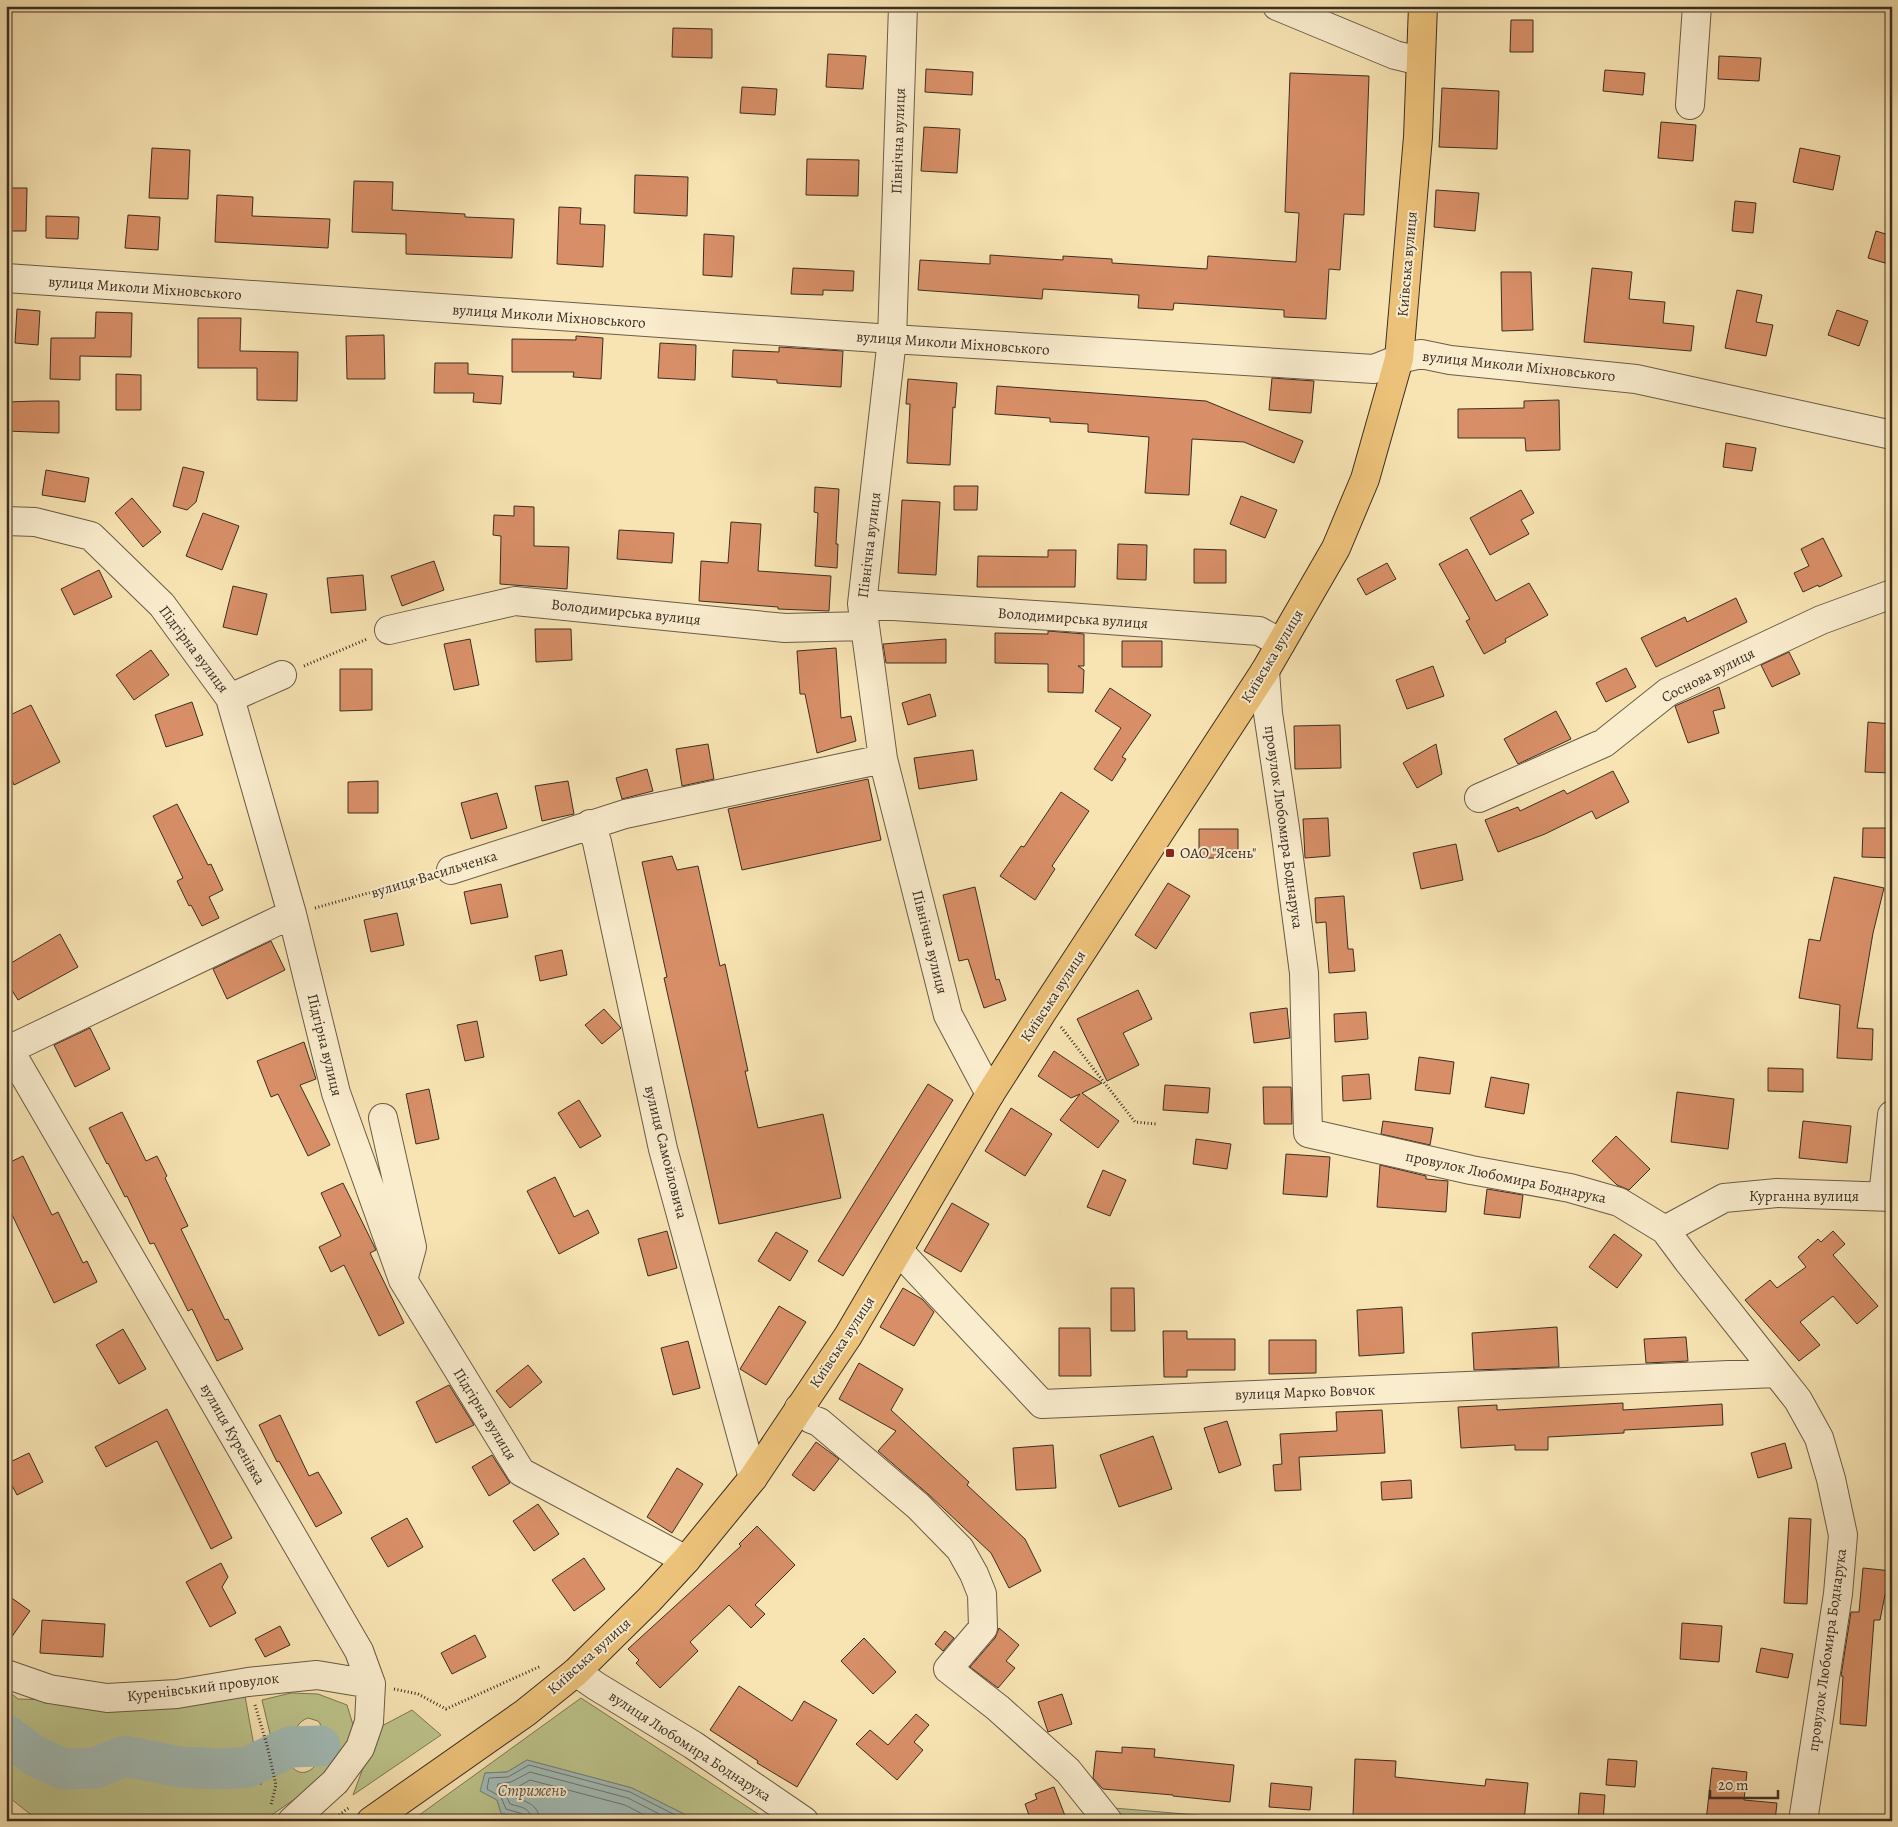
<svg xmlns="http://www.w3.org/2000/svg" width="1898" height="1827" font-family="Alegreya,serif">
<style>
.green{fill:#bdc48c;stroke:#7c7958}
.water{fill:#a2bcb7;stroke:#79837c}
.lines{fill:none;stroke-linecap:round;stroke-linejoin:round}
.shore{stroke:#6e756e;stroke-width:1}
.river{stroke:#a2bcb7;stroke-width:41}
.building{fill:#d88f67;stroke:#3b2e24}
.minor-casing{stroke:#6a5c48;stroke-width:30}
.major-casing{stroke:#3b2e24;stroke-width:30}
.path{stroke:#3b2e24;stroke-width:3;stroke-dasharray:1 2.5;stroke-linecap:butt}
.minor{stroke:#faedce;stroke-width:28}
.major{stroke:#ecc27a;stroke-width:28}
.poi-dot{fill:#8f2418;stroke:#faedce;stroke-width:2}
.labels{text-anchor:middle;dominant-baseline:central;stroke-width:4;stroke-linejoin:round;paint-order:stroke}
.street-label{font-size:15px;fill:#3b2e24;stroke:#faedce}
.poi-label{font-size:15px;fill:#3b2e24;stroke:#faedce;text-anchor:start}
.water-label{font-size:16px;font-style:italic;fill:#555249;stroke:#faedce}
</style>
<rect width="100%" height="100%" fill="#f8e4b3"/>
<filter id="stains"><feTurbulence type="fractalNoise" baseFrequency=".004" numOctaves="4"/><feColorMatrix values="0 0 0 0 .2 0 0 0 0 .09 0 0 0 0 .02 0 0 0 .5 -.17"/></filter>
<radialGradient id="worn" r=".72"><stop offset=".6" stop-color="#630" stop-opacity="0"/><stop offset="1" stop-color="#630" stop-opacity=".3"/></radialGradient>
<path class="green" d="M6,1689L18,1699L151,1703L245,1696L261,1785L260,1762L288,1754C289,1771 303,1779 315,1766C318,1752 328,1732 318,1721L308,1718C297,1722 295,1730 292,1741L272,1742L262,1700L291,1693L318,1694L347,1705L357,1738L341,1767L263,1821H39L6,1795Z
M581,1698L769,1821H698L632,1788L527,1760L507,1772L485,1773L481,1791L497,1800L501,1813L529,1821H411Z
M412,1710L441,1735L353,1795L378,1728Z
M1102,1807L1268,1821H1113Z"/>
<path class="water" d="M527,1760L632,1788L698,1821H529L501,1813L497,1800L480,1791L485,1773L507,1772Z"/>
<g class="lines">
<path class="shore" d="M526,1821L523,1814L506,1809L501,1797L487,1789L489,1778L508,1777L529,1765L630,1792L687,1821
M532,1821C531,1807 520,1807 510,1804L505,1793L497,1787L498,1784L511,1782L530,1772L628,1798L673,1821
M540,1821C539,1806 529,1802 516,1798L513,1792L514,1789L530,1780L625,1805L656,1821"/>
<path class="river" d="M6,1735L35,1756L63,1769L95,1768L125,1756L180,1767L222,1769L248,1767L290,1747L320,1746"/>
</g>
<path class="building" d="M1511,20H1533V52H1510Z
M673,28L712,29V58L672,57Z
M828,54L866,56L863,89L826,87Z
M1719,56L1761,58L1759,81L1718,79Z
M926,69L973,72L972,95L925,92Z
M1605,70L1645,73L1643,95L1603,91Z
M1290,73L1369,76L1364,215L1344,214L1340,270L1329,269L1326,319L1284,317V310L1174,303L1173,310L1138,308L1139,295L1043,289L1042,299L918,290L920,260L990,264V255L1063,260V256L1112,259V263L1207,269L1208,256L1296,262L1299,213L1285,212Z
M742,87L777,89L775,115L740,113Z
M1442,88L1499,91L1497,149L1439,147Z
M1661,122L1696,125L1693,161L1658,158Z
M924,127L960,129L957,173L921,171Z
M152,148L190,150L188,199L149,198Z
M1800,148L1840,156L1833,190L1793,182Z
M807,159L859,160L858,196L806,195Z
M635,175L688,177L687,216L634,213Z
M354,181L393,182L392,210L465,214V217L514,219L512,258L406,254V234L352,232Z
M6,188H27L26,231H6Z
M1436,190L1479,193L1475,231L1434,227Z
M217,195L253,197L252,216L330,219L328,248L215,242Z
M1735,201L1756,203L1753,233L1732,231Z
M559,207L581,208L580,224L605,225L603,267L557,264Z
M128,215L160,217L158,250L125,248Z
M46,216L79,217L78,239L46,238Z
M1876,231L1892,236V265L1868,258Z
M704,234L734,236L732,277L703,275Z
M793,268L854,271L853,291L823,290V295L791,294Z
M1592,268L1632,272L1629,299L1665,302L1663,323L1694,326L1691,351L1584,342Z
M1501,272H1531L1533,330L1502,331Z
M1737,290L1762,295L1756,322L1773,325L1766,356L1725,348Z
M17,309L40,311L38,345L15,343Z
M1837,310L1868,321L1859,346L1828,335Z
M96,312L132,313L131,357L80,356V380L50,379L51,338H95Z
M198,318H241L240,351L298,352L297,401L257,400V368H198Z
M384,335L385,379H347L346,336Z
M576,336L603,338L601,379L573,377L574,372H512V339L576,340Z
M660,343L696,345L695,380L658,378Z
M779,347L843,351L841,387L777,383V380L732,377L733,350L779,352Z
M435,363H468V374L503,376L501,404L473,402L474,393H434Z
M116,374L141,375V410H116Z
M1272,378L1314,381L1311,413L1269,410Z
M908,379L957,383L955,408L953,407L950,465L907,463L910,404H906Z
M997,386L1206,401L1303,441L1294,463L1244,442L1192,439L1189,495L1145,493L1149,437L1088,432V424L1050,422V418L995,414Z
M1559,400L1560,450L1526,451L1525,438H1458V409L1524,408V401Z
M35,401H59V433L6,431L7,402Z
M1726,443L1756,448L1752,471L1723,467Z
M183,467L204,472L196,502L187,510L173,506Z
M46,470L89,478L85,502L42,495Z
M954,486H978L977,510H954Z
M815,487L839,489L836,544H838L837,568L815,566L818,513L814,512Z
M1521,490L1534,513L1521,520L1529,534L1490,555L1470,518Z
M1241,496L1277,510L1265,538L1230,524Z
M132,498L161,532L143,547L115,513Z
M902,500L940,502L936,575L898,573Z
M514,506L534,507V546L569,547L567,589L500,584L501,536L493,535L494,515L514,516Z
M203,513L239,526L222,570L186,556Z
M731,522L761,524L758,571L831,576L829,611L778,609V607L699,601L701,561L728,563Z
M619,530L674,533L672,563L617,559Z
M1823,538L1842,576L1819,587L1818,585L1803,592L1794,573L1809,566L1801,549Z
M1118,544L1147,545L1146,580L1117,579Z
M1194,549L1226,550V583H1194Z
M1467,549L1496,601L1529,583L1548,615L1505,639L1506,642L1484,654L1466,621L1470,619L1439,564Z
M1048,550H1076L1075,587H977L978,556L1048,557Z
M434,561L444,590L402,606L391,576Z
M1387,563L1396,579L1366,595L1357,579Z
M99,570L112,597L74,615L61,589Z
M363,575L366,610L331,613L327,578Z
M233,586L267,594L257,635L223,627Z
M1736,598L1747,622L1656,667L1641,638L1685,617L1687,622Z
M535,629H571L572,660L536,662Z
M1048,631L1084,634V666H1078L1084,670L1083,693L1048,692V664L995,663V633L1048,634Z
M470,639L479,685L454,690L444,644Z
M946,639V663H886L883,644Z
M1122,641H1162V667H1122Z
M836,648L841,718L851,716L856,741L817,753L805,694H800L797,651Z
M151,650L169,675L134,700L116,675Z
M1789,652L1800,674L1772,687L1761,665Z
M1433,666L1444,696L1407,709L1396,680Z
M1626,668L1636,687L1606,702L1596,683Z
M340,669H372V710L340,711Z
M1719,687L1725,708L1713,711L1719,733L1688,743L1675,706Z
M1110,688L1151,715L1122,757L1126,759L1112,781L1094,769L1121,728L1095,711Z
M930,694L936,716L908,725L902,703Z
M192,702L203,735L166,747L155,715Z
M31,705L60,762L14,785L6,768V717Z
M1556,711L1571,739L1518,764L1504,739Z
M1868,722L1892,724V773L1865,772Z
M1340,725L1341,768L1295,769L1294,726Z
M708,744L714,779L682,786L676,749Z
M1436,744L1442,774L1417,788L1403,763Z
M973,750L977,780L919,789L914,758Z
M647,769L653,791L622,799L616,778Z
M1613,771L1629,802L1596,819L1592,811L1545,834L1498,852L1485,820L1518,807L1520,811L1564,790L1567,794Z
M868,779L881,840L742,870L728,809Z
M378,781V813H348V782Z
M568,781L574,814L542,821L535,786Z
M1061,792L1089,811L1052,866L1055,869L1035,900L1000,876L1021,846L1024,847Z
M497,793L507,828L471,839L461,803Z
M177,804L208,865L211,864L223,890L209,897L219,918L202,926L191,905L189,906L177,881L183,878L153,816Z
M1328,818L1330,856L1305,858L1303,819Z
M1863,828H1892V858L1862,857Z
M1199,829H1238V858H1199Z
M1456,844L1463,880L1421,889L1413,853Z
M672,856L677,870L698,866L720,966L725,964L748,1071H745L758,1128L823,1114L841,1198L719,1224L664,978L667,977L642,862Z
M1834,877L1884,888L1873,933L1857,1028L1873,1029L1872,1060L1837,1058L1840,1005L1799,998L1809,939L1820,941Z
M1168,883L1190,896L1156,949L1135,935Z
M501,884L508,917L471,924L464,892Z
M975,887L996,980L999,979L1006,1000L984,1008L968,959L959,961L943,895Z
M1344,896L1348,949H1353L1355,971L1329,973L1326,922L1316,923L1315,898Z
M397,913L404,945L371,952L364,920Z
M60,934L78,967L18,1000L6,981V966Z
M271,941L285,970L227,999L213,969Z
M562,950L567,975L540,981L535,956Z
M1138,990L1152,1019L1123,1033L1139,1065L1107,1081L1077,1019Z
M1287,1008L1290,1038L1254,1043L1250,1013Z
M604,1009L621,1028L602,1044L585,1025Z
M1366,1012L1368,1039L1335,1042L1334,1014Z
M477,1021L484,1057L465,1061L457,1025Z
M90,1028L110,1069L75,1087L54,1045Z
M304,1042L316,1079L300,1085L330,1145L308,1156L278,1094L271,1097L257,1061Z
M1054,1051L1102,1083L1082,1093L1119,1121L1098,1148L1060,1120L1080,1094L1071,1098L1038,1076Z
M1419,1057L1454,1062L1450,1094L1415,1090Z
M1768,1068L1803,1069V1092L1768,1091Z
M1369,1074L1371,1099L1343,1101L1342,1076Z
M1491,1077L1529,1084L1524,1114L1485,1107Z
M928,1084L953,1100L843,1276L818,1261Z
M1165,1085L1210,1088L1208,1113L1163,1110Z
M1263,1087H1291L1292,1124H1264Z
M429,1089L439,1139L416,1144L406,1094Z
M1677,1092L1734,1099L1728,1149L1671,1142Z
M579,1100L601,1136L580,1148L558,1113Z
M1011,1108L1052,1134L1025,1176L985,1151Z
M122,1112L146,1161L157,1156L167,1176L165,1178L188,1226L181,1229L225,1320L228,1319L243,1349L217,1361L192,1309L188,1311L154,1243L150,1244L127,1196L125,1197L108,1163L107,1164L89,1128Z
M1383,1121L1433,1128L1430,1145L1381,1134Z
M1803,1121L1851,1126L1847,1163L1799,1158Z
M1616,1136L1650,1169L1629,1190L1617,1185L1592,1161Z
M1196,1139L1231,1144L1227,1169L1193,1164Z
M1286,1154L1330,1157L1327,1197L1283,1194Z
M23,1156L52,1215L58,1212L83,1263L87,1261L97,1282L54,1303L6,1202V1164Z
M1380,1165L1426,1176V1179L1448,1181L1446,1212L1377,1207Z
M1103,1170L1126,1180L1110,1216L1087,1207Z
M555,1177L574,1217L588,1210L599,1233L559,1254L527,1191Z
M343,1183L376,1250L370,1253L404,1323L379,1336L344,1265L331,1272L319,1247L341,1236L321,1193Z
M1487,1189L1523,1195L1520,1218L1484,1214Z
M952,1203L989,1224L961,1272L924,1251Z
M667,1231L677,1268L648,1276L638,1239Z
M1833,1231L1845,1244L1833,1255L1878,1306L1857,1324L1833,1296L1800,1322L1820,1345L1799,1361L1745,1300L1770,1280L1777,1288L1806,1267L1798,1257L1818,1239L1821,1242Z
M776,1232L808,1251L790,1281L758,1261Z
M1614,1234L1642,1255L1617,1288L1589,1267Z
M903,1288L922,1299L934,1312L914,1346L880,1327Z
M1111,1288H1134L1135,1331H1111Z
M779,1306L806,1322L766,1385L740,1369Z
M1402,1307L1404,1353L1359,1356L1357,1310Z
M1557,1327L1559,1367L1474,1370L1472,1333Z
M1059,1328H1090L1091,1376H1059Z
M123,1329L146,1369L119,1384L96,1345Z
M1163,1331H1187V1339H1235V1370H1187V1377H1164Z
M1686,1337L1688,1361L1646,1363L1644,1339Z
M1269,1340H1316V1373L1269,1374Z
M688,1341L700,1388L673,1395L661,1348Z
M859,1363L903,1389L891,1410L969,1482L967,1485L1025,1539L1041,1571L1009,1588L991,1553L928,1494L878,1451L896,1431L839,1399Z
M528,1365L542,1382L510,1408L496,1391Z
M449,1385L474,1425L436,1443L416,1402Z
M1623,1403V1410L1722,1404L1723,1425L1624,1430V1433L1548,1437V1450H1515V1445L1461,1448L1458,1407L1497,1405V1410Z
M167,1409L232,1538L211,1549L157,1441L106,1467L95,1447Z
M1382,1410L1385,1453L1299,1457L1301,1490L1275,1491L1273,1465L1282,1464L1280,1434L1337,1431L1336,1412Z
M280,1415L309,1476L318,1472L342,1513L316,1527L279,1461L277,1462L259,1425Z
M1227,1421L1241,1465L1219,1473L1204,1428Z
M1153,1436L1172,1489L1119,1507L1100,1455Z
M816,1442L839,1459L814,1491L792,1475Z
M1785,1443L1792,1468L1758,1478L1751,1453Z
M1053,1445L1056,1488L1016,1490L1013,1448Z
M29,1453L43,1482L17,1495L6,1474V1464Z
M492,1455L510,1483L489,1496L472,1467Z
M677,1468L703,1484L672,1533L647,1517Z
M1411,1480L1412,1498L1382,1500L1381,1482Z
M538,1504L559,1534L534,1551L513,1521Z
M407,1518L423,1547L388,1567L371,1538Z
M1789,1518L1811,1519L1807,1604L1784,1603Z
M757,1526L795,1565L755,1605L765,1614L751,1628L729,1605L690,1642L698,1651L660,1688L636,1663L639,1660L628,1649L741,1546L739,1544Z
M584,1558L605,1589L574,1611L552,1580Z
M221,1563L228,1577L222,1587L236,1613L210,1627L186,1582Z
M1863,1568L1892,1571V1596L1885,1595L1880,1620H1874L1866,1726L1840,1724L1843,1676H1841L1851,1612H1859Z
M6,1594L30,1611L6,1645Z
M42,1620L105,1624L103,1657L40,1653Z
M1682,1623L1722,1626L1719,1662L1680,1659Z
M280,1626L290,1645L265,1657L255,1639Z
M999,1628L1019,1645L1006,1661L1015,1668L998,1688L970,1667L995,1638Z
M945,1631L954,1638L943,1651L935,1644Z
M475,1635L486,1657L452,1674L441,1653Z
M864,1638L896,1672L873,1694L841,1661Z
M1761,1648L1793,1654L1788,1678L1756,1672Z
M739,1686L792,1721L804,1701L837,1720L797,1787L757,1763L758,1761L710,1730Z
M1062,1694L1072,1724L1048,1732L1038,1702Z
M916,1714L929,1725L914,1742L923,1750L897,1780L856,1744L870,1730L888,1745Z
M1122,1747L1155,1749L1154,1757L1234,1765L1230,1802L1173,1796V1795L1103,1789L1093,1778L1096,1751L1122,1753Z
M1355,1759L1396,1761L1395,1777L1485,1786L1486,1779L1528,1783L1524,1821H1448L1421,1818V1821H1403V1819L1353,1817Z
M1608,1759L1637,1761L1635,1787L1606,1785Z
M1712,1768L1747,1772L1744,1800L1777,1803L1775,1821H1706Z
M1271,1783L1312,1787L1310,1810L1269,1807Z
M1054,1787L1067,1821H1031L1025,1804L1037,1799L1035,1794Z
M1580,1793L1605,1795L1603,1821H1578Z"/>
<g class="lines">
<g class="minor-casing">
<path id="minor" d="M903,6L892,339L862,604L883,759L948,1015L990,1094
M1277,6L1395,55L1420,61
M1690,105L1697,6
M6,278L892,339L1374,369L1399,359L1421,354L1450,360L1636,379L1892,435
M6,521L35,522L91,536L162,605L230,698L292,914L336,1093L403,1280L521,1472L686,1560
M862,604L1067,617L1259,631L1281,643
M389,630L515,601L785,628L865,626
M1265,671L1268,713L1285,828L1304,973L1308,1133L1471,1170L1570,1188L1619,1202L1665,1230L1688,1261L1798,1400L1819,1438L1831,1479L1843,1535L1838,1594L1803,1821
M230,698L282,675
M1479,798L1604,743L1668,692L1821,620L1892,594
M590,824L597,842L663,1149L753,1478
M451,870L625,814L883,759
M6,1044L359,1651L371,1684L369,1722L360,1748L335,1782L292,1821
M6,1051L292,914
M383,1118L412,1247L403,1280
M1883,1196L1892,1115
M1665,1230L1724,1198L1777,1193L1892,1197
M899,1251L1042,1404L1776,1373
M799,1408L811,1419L819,1422L918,1506L960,1549L974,1574L982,1594L983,1628L948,1669L998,1708L1068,1771L1108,1821
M576,1672L596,1686L693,1745L804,1821
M6,1674L49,1689L107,1698L177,1694L248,1682L317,1675L371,1684"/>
</g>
<g class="major-casing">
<path id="major" d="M371,1821L525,1713L576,1672L649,1600L686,1560L753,1478L848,1336L990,1094L1043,1011L1265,671L1336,548L1365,479L1399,359L1418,137L1423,6"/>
</g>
<path class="path" d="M304,666L367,639
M315,908L429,876
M1061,1027L1135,1122L1156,1124
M394,1689L418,1694L446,1709L541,1666
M255,1705L267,1745L276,1785L271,1805
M339,1815L350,1807"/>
<use href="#minor" class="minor"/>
<use href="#major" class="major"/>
</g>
<rect class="poi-dot" x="1165" y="848" width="10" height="10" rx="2.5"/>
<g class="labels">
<g class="street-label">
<text transform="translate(898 141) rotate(-88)">Північна вулиця</text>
<text transform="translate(1407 264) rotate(-85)">Київська вулиця</text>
<text transform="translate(145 288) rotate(4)">вулиця Миколи Міхновського</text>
<text transform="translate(549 316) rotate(4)">вулиця Миколи Міхновського</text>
<text transform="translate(953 343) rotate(4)">вулиця Миколи Міхновського</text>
<text transform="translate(1519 366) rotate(6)">вулиця Миколи Міхновського</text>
<text transform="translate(869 545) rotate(-83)">Північна вулиця</text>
<text transform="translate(626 612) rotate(6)">Володимирська вулиця</text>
<text transform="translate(1073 618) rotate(4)">Володимирська вулиця</text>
<text transform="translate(194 649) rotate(53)">Підгірна вулиця</text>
<text transform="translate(1272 656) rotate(-59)">Київська вулиця</text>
<text transform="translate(1708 675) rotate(-27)">Соснова вулиця</text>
<text transform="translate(1284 827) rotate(82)">провулок Любомира Боднарука</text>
<text transform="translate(434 874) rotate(-17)">вулиця Васильченка</text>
<text transform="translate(930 942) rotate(76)">Північна вулиця</text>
<text transform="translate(1053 996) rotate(-57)">Київська вулиця</text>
<text transform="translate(325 1045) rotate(76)">Підгірна вулиця</text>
<text transform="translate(666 1152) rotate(76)">вулиця Самойловича</text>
<text transform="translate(1506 1177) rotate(12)">провулок Любомира Боднарука</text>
<text x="1804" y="1196">Курганна вулиця</text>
<text transform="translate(842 1342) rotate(-57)">Київська вулиця</text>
<text transform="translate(1305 1392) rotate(-2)">вулиця Марко Вовчок</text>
<text transform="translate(485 1414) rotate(58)">Підгірна вулиця</text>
<text transform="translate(233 1434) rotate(60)">вулиця Куренівка</text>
<text transform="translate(1827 1650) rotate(-82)">провулок Любомира Боднарука</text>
<text transform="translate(589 1656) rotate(-42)">Київська вулиця</text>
<text transform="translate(203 1687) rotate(-7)">Куренівський провулок</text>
<text transform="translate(690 1746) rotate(33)">вулиця Любомира Боднарука</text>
</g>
<g class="poi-label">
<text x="1180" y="853">ОАО "Ясень"</text>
</g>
<g class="water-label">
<text x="532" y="1791">Стрижень</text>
</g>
</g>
<rect width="1898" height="1827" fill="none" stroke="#f8e4b3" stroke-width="25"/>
<rect x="8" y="8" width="1883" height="1812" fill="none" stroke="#3b2e24" stroke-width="2.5"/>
<rect x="12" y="12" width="1873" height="1802" fill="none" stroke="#3b2e24"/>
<path d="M1710 1790v8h68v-8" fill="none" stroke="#3b2e24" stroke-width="2.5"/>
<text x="1718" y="1790" font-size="15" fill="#3b2e24" stroke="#faedce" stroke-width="4" paint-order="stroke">20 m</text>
<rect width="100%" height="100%" filter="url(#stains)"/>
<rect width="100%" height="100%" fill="url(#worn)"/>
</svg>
